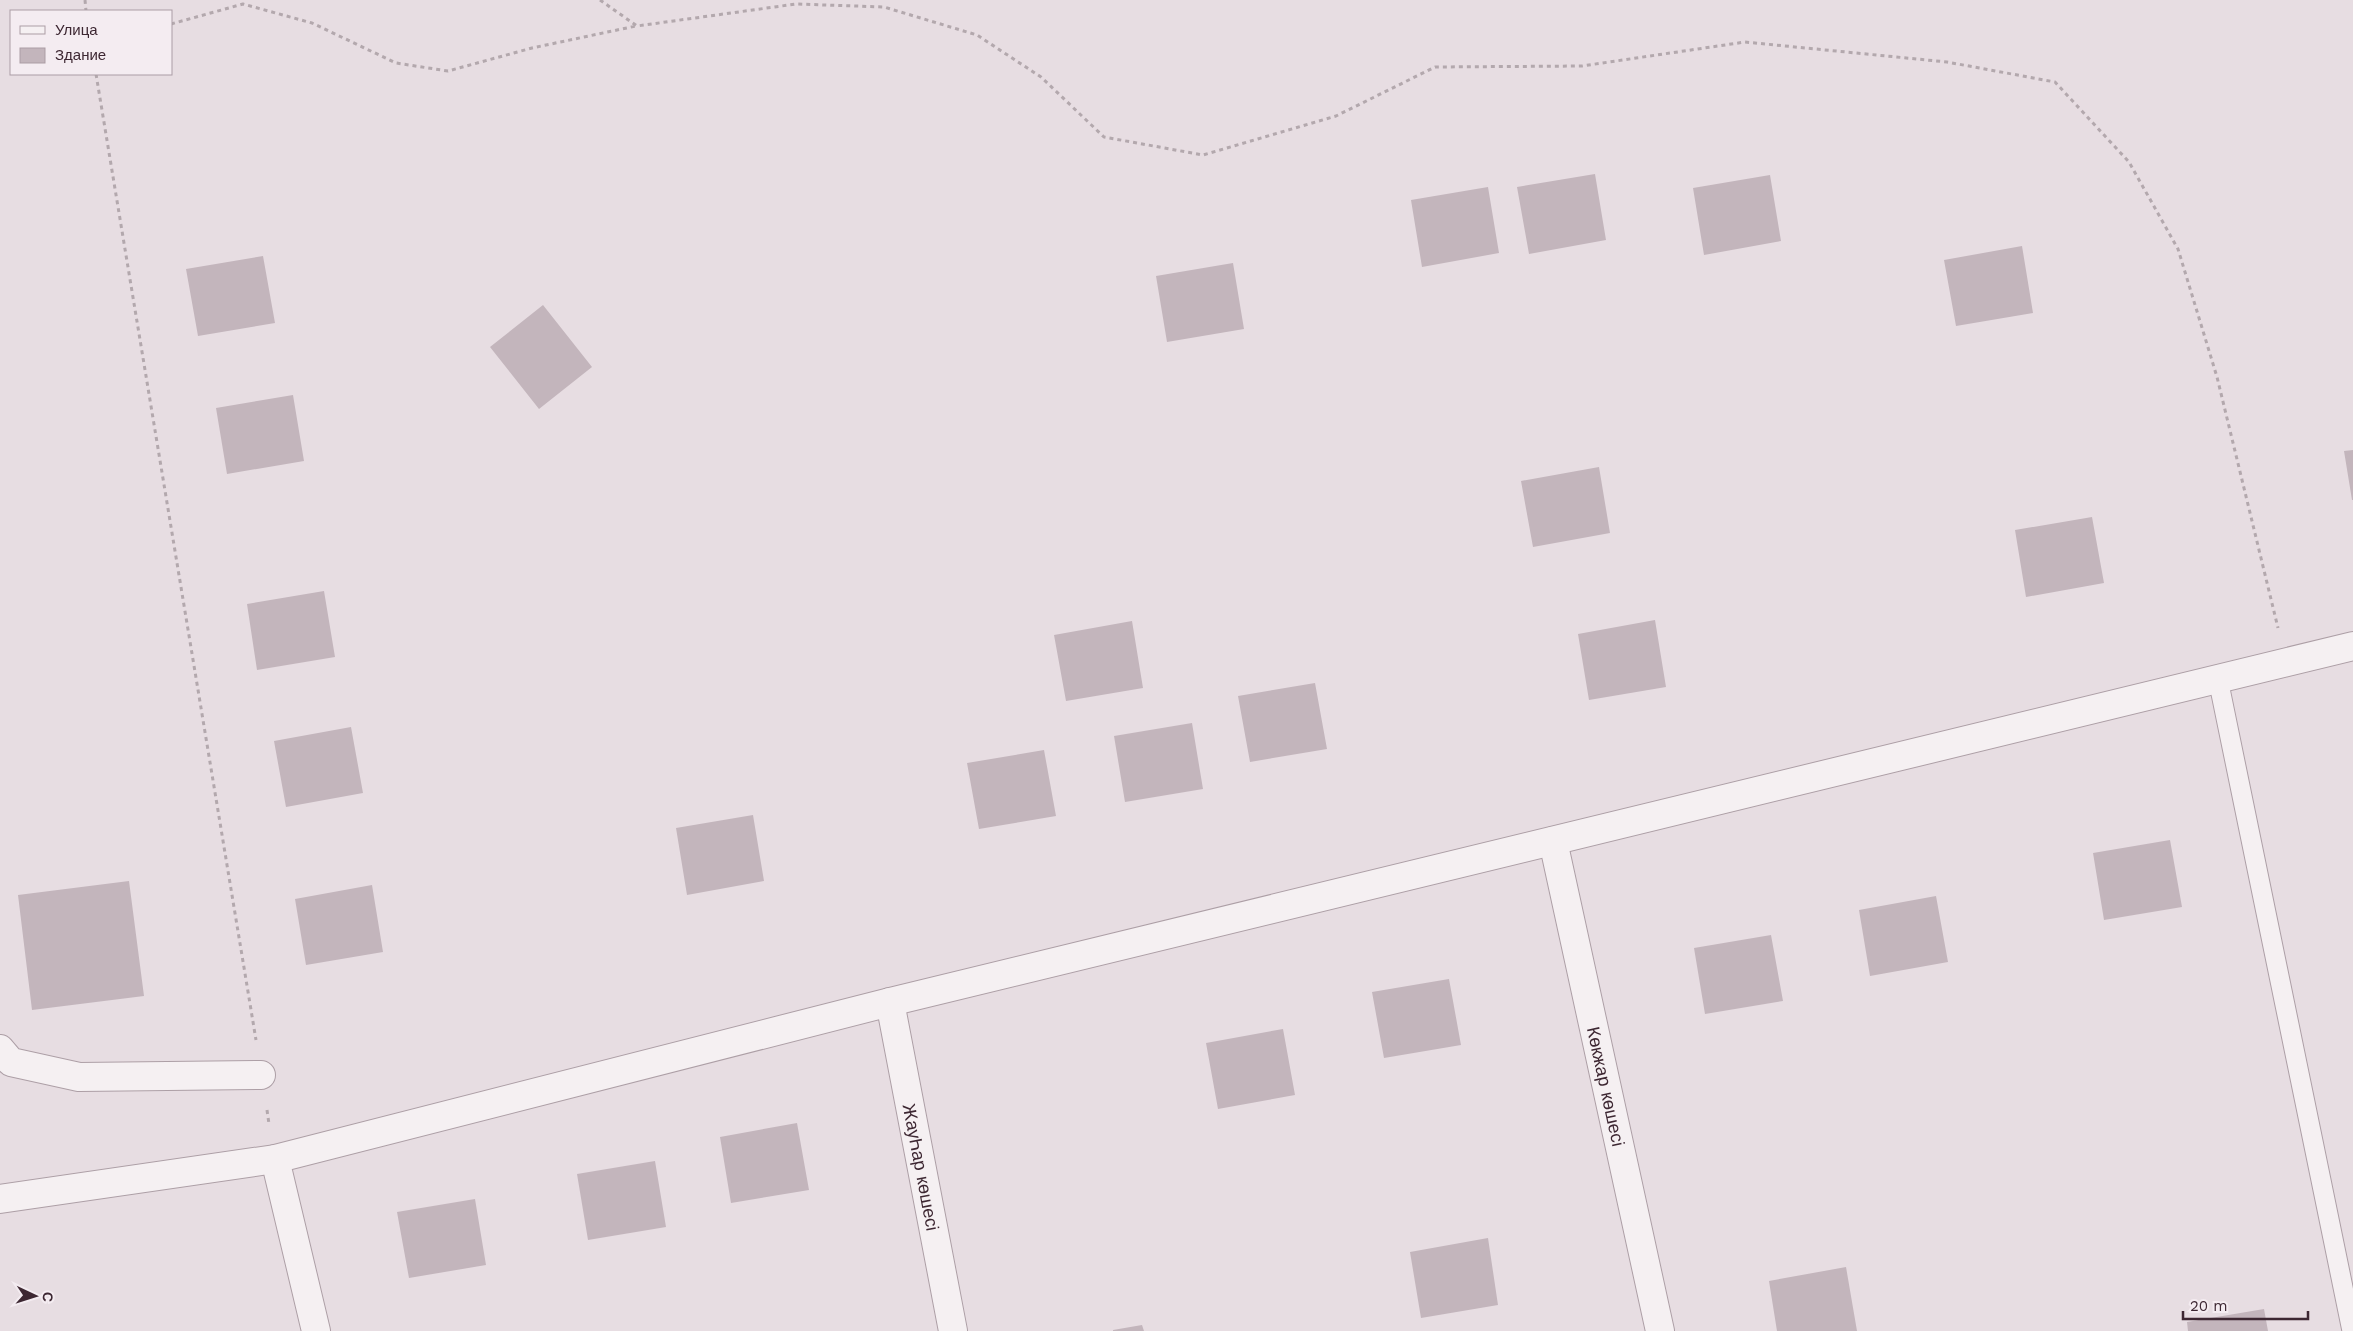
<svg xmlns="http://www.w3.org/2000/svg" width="2353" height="1331" font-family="'Work Sans',sans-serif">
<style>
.building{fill:#c3b5bc}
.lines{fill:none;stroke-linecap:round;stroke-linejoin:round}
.lane-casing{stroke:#ad9fa6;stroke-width:21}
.street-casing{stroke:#ad9fa6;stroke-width:30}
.path{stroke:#b3a8ad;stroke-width:3;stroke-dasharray:4 4;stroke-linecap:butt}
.lane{stroke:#f5f0f2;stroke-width:19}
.street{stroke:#f5f0f2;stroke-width:28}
.labels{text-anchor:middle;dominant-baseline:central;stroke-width:5;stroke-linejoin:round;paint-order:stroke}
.street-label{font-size:18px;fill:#3d2732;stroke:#f4ecf1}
</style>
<rect width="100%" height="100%" fill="#e7dde2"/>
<path class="building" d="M1595,174L1606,240L1529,254L1517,187Z
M1770,175L1781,241L1704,255L1693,188Z
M1488,187L1499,253L1422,267L1411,200Z
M2022,246L2033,313L1956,326L1944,260Z
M263,256L275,323L198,336L186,269Z
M1233,263L1244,329L1167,342L1156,276Z
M543,305L592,367L539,409L490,347Z
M293,395L304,461L227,474L216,408Z
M2353,450V500H2352L2344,451Z
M1599,467L1610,533L1533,547L1521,481Z
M2092,517L2104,583L2026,597L2015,530Z
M324,591L335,657L257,670L247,604Z
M1655,620L1666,687L1589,700L1578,634Z
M1132,621L1143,688L1066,701L1054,635Z
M1315,683L1327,749L1250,762L1238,696Z
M1192,723L1203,789L1125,802L1114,736Z
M351,727L363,793L286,807L274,741Z
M1044,750L1056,816L979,829L967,763Z
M753,815L764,881L687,895L676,828Z
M2170,840L2182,907L2104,920L2093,853Z
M129,881L144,996L32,1010L18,895Z
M372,885L383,952L306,965L295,899Z
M1936,896L1948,962L1870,976L1859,910Z
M1771,935L1783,1001L1705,1014L1694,948Z
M1449,979L1461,1045L1384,1058L1372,992Z
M1283,1029L1295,1095L1218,1109L1206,1043Z
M797,1123L809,1190L731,1203L720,1137Z
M655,1161L666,1227L588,1240L577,1174Z
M475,1199L486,1265L409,1278L397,1212Z
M1488,1238L1498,1305L1421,1318L1410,1252Z
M1846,1267L1857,1331H1777L1769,1281Z
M2264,1309L2268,1331H2188L2187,1322Z
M1142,1325L1144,1331H1113V1330Z"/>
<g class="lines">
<g class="lane-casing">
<path id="lane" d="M2218,679L2352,1331"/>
</g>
<g class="street-casing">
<g id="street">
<path id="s1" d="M1553,841L1660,1331"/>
<path id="s2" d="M890,1002L953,1331"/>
<path d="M0,1049L11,1062L79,1077L261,1075"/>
<path d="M0,1199L275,1159"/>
<path d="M316,1331L275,1159L890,1002L2353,646"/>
</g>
</g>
<path class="path" d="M85,0L86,11
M600,0L637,26L796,4L884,7L977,35L1041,77L1104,137L1203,155L1336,116L1435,67L1582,66L1745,42L1947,62L2055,82L2129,162L2178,249L2217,377L2278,628
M171,24L243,4L312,23L396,63L448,71L532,48L636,26
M96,74L256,1040
M267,1110L269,1124"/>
<use href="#lane" class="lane"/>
<use href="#street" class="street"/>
</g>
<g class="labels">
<g class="street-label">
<text stroke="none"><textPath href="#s1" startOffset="251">Көкжар көшесі</textPath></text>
<text stroke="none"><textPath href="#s2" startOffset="168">ЖауҺар көшесі</textPath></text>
</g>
</g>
<rect x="10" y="10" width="162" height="65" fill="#f4ecf1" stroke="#ab9da5"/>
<rect x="20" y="26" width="25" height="8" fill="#f5f0f2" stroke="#ab9da5"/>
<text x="55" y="35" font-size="15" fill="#3d2732">Улица</text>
<rect x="20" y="48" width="25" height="15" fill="#c3b5bc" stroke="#ab9da5"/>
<text x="55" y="60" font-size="15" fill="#3d2732">Здание</text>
<g transform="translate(35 1296) rotate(94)" stroke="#f4ecf1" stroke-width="4" paint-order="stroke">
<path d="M0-4L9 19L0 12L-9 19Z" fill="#3d2732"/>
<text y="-8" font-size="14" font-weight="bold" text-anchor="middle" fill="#3d2732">С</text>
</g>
<path d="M2183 1311v8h125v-8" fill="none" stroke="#3d2732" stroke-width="2.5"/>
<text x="2190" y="1311" font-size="15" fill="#3d2732" stroke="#f4ecf1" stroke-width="4" paint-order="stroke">20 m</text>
</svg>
